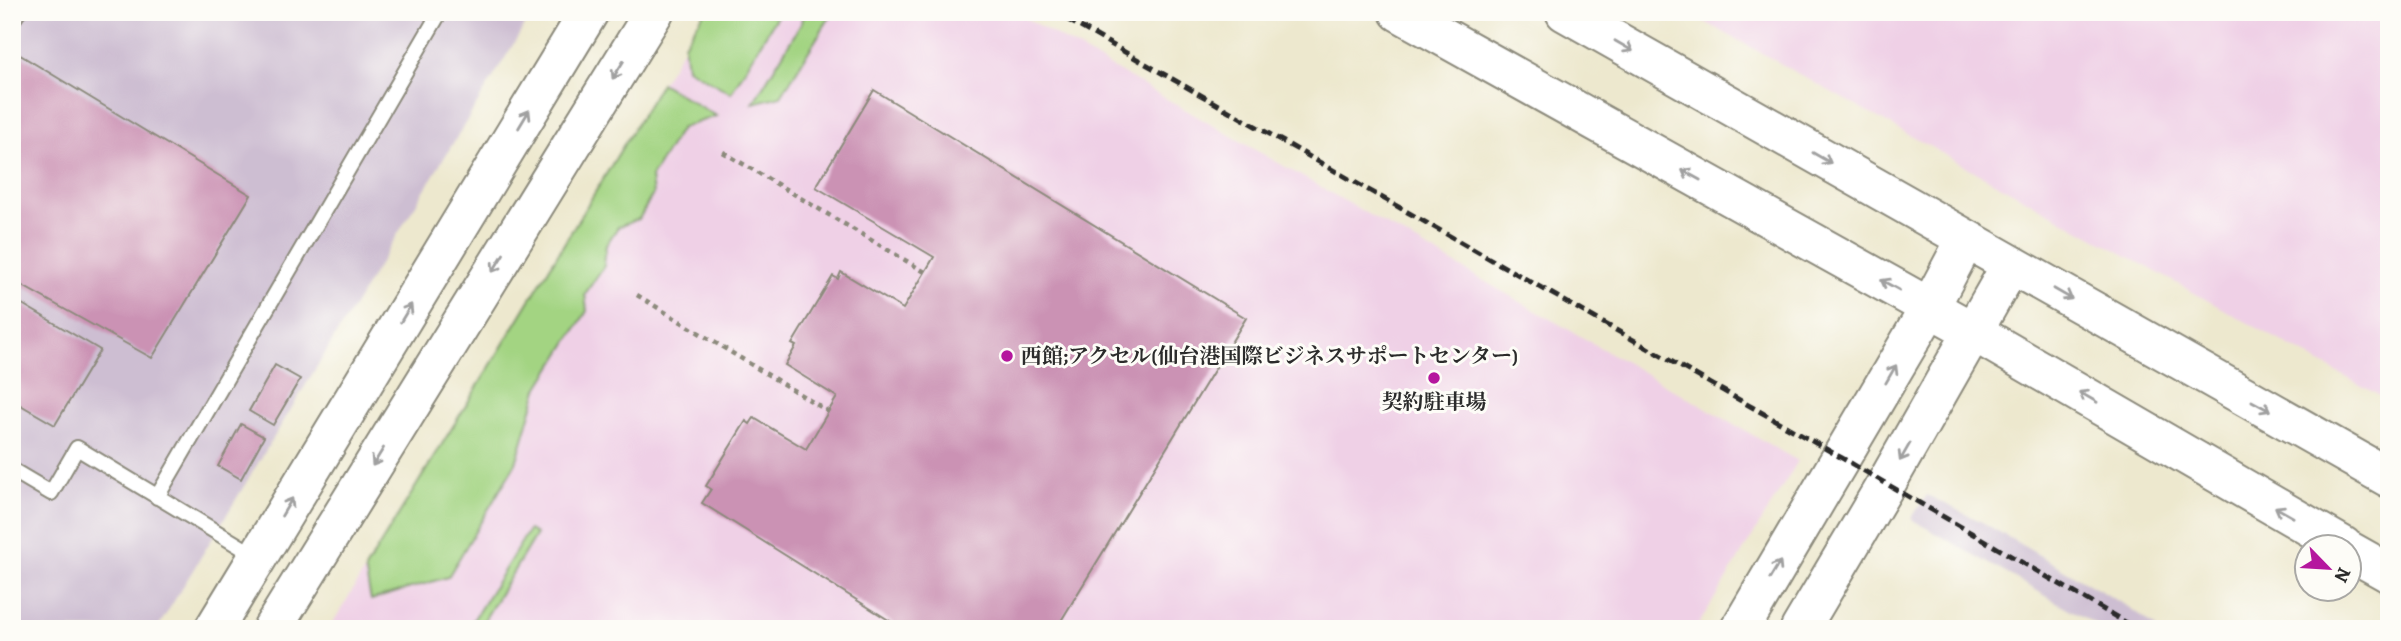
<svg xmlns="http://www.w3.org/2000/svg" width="2401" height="641" font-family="Alegreya,'Noto Serif JP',serif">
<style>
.built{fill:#efd0e6}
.industrial{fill:#cdbed2}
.green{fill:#a3d482;stroke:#678056;stroke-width:2}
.building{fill:#cb92b4}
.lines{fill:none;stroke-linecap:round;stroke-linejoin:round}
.lane-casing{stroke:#8c8a7c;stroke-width:18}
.secondary-casing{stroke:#8c8a7c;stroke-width:42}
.path{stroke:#8c8a7c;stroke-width:4.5;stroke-dasharray:5 5;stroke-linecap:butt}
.lane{stroke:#fff;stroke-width:14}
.secondary{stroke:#fff;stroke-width:38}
.rail{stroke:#2b2b2b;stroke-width:5;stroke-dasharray:10 5;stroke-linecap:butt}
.oneway{stroke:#a0a0a0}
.poi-dot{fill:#b5179e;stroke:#fdfcf7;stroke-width:2.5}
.labels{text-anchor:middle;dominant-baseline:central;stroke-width:6;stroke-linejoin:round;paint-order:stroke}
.poi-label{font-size:21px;font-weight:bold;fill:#2b2b2b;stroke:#fdfcf7;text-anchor:start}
</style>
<rect width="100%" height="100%" fill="#fdfcf7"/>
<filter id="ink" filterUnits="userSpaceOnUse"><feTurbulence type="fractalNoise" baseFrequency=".0143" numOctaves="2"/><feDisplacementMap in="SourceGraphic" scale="14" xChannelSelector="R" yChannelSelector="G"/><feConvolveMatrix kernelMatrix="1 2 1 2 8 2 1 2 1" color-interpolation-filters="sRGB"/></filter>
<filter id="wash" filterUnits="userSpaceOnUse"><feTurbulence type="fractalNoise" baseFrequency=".00686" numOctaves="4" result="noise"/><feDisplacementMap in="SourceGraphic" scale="28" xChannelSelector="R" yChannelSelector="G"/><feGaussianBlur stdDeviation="1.57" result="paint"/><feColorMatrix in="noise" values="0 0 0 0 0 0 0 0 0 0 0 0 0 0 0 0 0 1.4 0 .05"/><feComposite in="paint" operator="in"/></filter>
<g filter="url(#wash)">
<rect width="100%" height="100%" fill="#ede8ce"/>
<path class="built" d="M705,12H1015L1798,461L1696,629H329Z
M1687,12H2389V401Z"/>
<path class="industrial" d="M12,12H533L157,629H12Z
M1927,495L1982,522L2130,608L2158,629H2104L1911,519Z"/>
<path class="green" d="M705,12H776L777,16L731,93L687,68L684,44Z
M803,12H833L781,96L753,103L801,24Z
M661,83L716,116L681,128L651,177L653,194L639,219L618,227L606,245L604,266L585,294L587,311L538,389L516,463L448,577L371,600L365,569L489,368Z
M529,530L536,534L480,627L472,622Z"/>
<g id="blocks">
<path class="building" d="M12,12H28L12,35Z
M12,50L251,195L152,358L12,280Z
M874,90L1246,318L1056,629H903L702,503L711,489L706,486L746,421L750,424L754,418L806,449L837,397L785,365L796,346L792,344L833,276L838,279L841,272L903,309L934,257L816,187Z
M12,298L100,350L55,425L12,400Z
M275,365L300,379L273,425L249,411Z
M241,424L264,437L241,479L218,466Z"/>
</g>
</g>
<g filter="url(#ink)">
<use href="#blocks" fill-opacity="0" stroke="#8c8a7c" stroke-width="2"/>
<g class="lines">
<g class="lane-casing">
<path id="lane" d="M12,470L51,493L77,448L256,556
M157,497L437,17L429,12"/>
</g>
<g class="secondary-casing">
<path id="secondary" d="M1399,12L1974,332L2343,546
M1565,12L2389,478
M2348,550L2389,573
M214,629L589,12
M272,629L654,12
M1740,629L1930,307L1966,239
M1800,629L1886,484L2011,265"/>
</g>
<path class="path" d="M723,152L925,272
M637,295L829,412"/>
<use href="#lane" class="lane"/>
<use href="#secondary" class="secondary"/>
<path class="rail" d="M1054,12L1842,458L2137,629"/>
</g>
<defs><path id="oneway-shaft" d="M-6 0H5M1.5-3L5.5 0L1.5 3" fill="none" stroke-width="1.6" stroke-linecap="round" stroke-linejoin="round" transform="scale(1.75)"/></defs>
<g class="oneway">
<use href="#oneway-shaft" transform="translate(1624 46) rotate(30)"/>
<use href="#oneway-shaft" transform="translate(618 70) rotate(122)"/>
<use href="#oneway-shaft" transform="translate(524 119) rotate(-59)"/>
<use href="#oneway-shaft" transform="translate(1822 158) rotate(30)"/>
<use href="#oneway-shaft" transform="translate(1691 175) rotate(-151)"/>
<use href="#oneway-shaft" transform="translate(498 263) rotate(122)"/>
<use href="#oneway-shaft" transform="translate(1890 285) rotate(-151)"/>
<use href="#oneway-shaft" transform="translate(2063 294) rotate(30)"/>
<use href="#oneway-shaft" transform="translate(406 313) rotate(-59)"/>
<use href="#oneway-shaft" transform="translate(1891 374) rotate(-60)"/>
<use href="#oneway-shaft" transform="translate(2088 397) rotate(-150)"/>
<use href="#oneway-shaft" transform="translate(2261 406) rotate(29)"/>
<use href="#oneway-shaft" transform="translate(1905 452) rotate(120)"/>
<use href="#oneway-shaft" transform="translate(378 457) rotate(122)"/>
<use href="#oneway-shaft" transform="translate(287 507) rotate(-59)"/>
<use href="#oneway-shaft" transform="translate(2284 512) rotate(-150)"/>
<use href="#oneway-shaft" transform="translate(1775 570) rotate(-59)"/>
</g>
</g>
<g class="poi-dot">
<circle cx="1007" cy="356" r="7"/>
<circle cx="1434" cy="378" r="7"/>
</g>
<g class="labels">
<g class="poi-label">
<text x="1021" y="356">西館;アクセル(仙台港国際ビジネスサポートセンター)</text>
<text x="1434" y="402" text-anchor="middle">契約駐車場</text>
</g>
</g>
<rect width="2401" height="641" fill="none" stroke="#fdfcf7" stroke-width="42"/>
<g transform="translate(2328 568) rotate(115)"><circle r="33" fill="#fdfcf7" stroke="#a9a8a5" stroke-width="2"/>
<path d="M0-5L12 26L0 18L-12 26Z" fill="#b5179e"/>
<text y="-10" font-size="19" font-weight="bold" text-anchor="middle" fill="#2b2b2b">N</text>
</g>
</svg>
